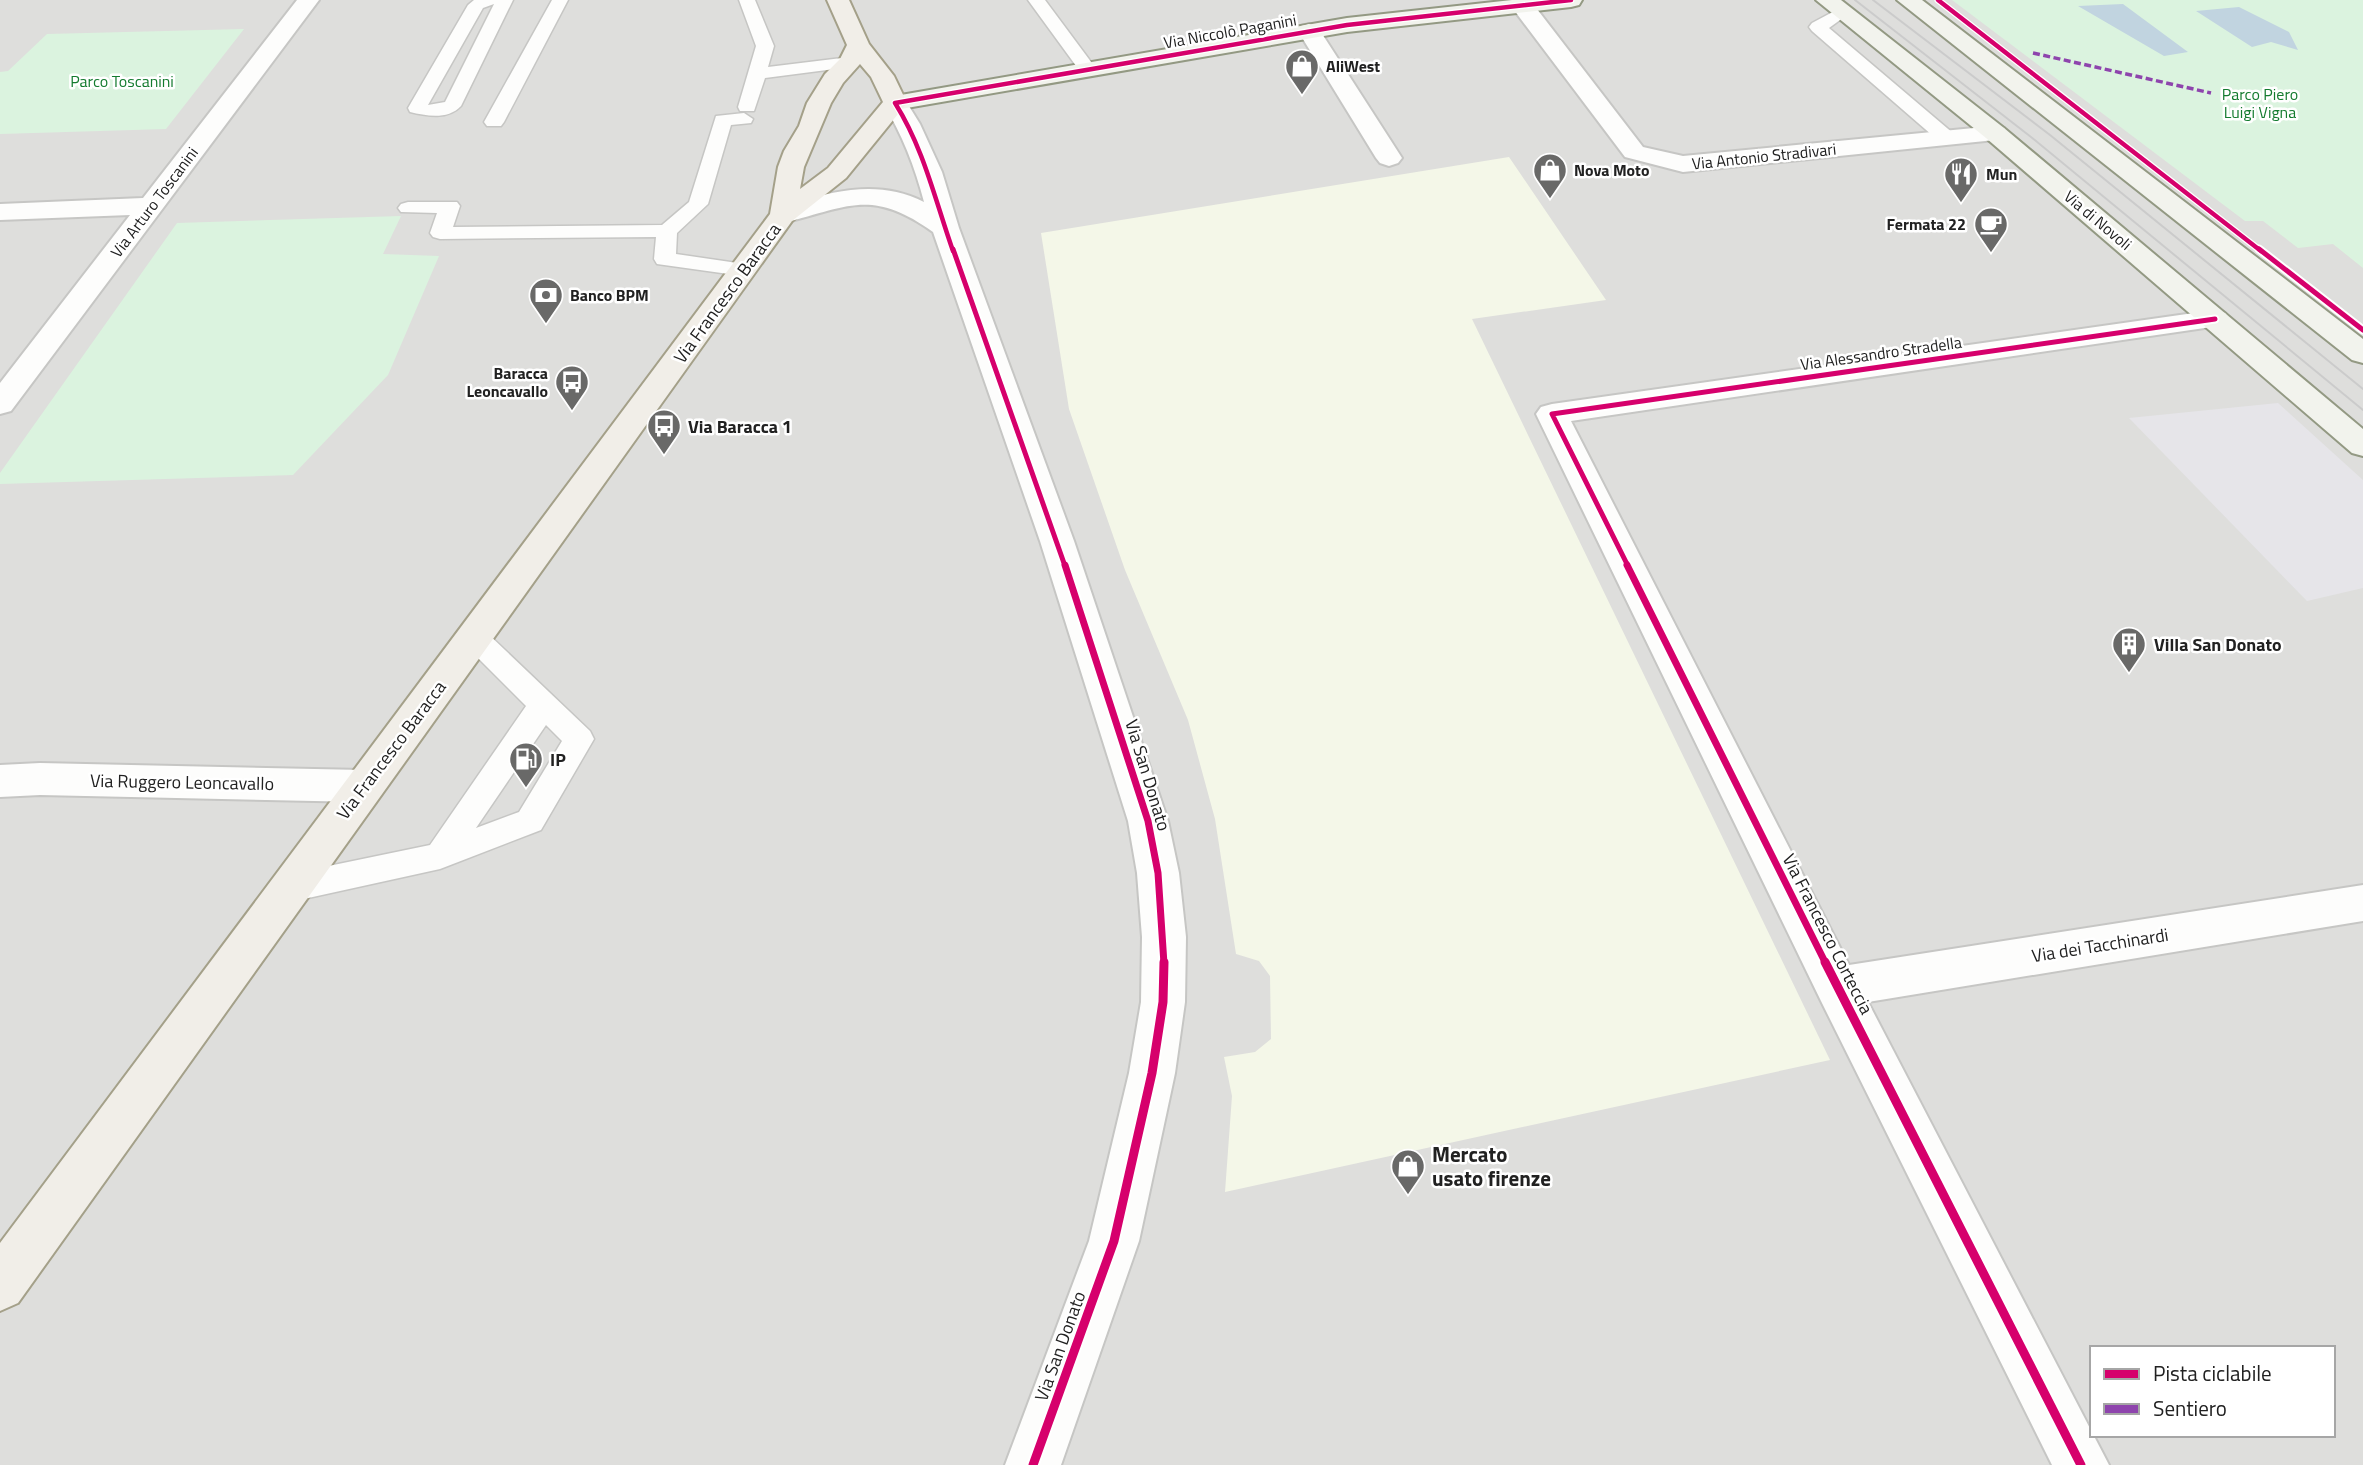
<svg xmlns="http://www.w3.org/2000/svg" width="2363" height="1465" font-family="'Titillium Web',sans-serif">
<style>
.built{fill:#dededc;fill-rule:evenodd}
.education{fill:#f4f7e8}
.park{fill:#dbf3df}
.plaza{fill:#e6e5e9}
.water{fill:#c1d4e0}
.lines{fill:none;stroke-linecap:round;stroke-linejoin:round}
.lane-casing{stroke:#c6c6c4;stroke-width:3}
.street-casing{stroke:#c6c6c4;stroke-width:4}
.secondary-casing{stroke:#939983;stroke-width:4}
.primary-casing{stroke:#a4a089;stroke-width:4}
.lane{fill:#fdfdfc;fill-rule:evenodd}
.street{fill:#fdfdfc;fill-rule:evenodd}
.secondary{fill:#f2f3ed;fill-rule:evenodd}
.primary{fill:#f1eee8;fill-rule:evenodd}
.tram{stroke:#cbcbcb;stroke-width:2}
.quiet{stroke:#8e44ad;stroke-width:3.5;stroke-dasharray:7 3.5;stroke-linecap:butt}
.cycleway-far3-casing{stroke:#fff;stroke-width:7}
.cycleway-far2-casing{stroke:#fff;stroke-width:9}
.cycleway-far1-casing{stroke:#fff;stroke-width:11}
.cycleway-casing{stroke:#fff;stroke-width:13}
.cycleway-far3{stroke:#d6006c;stroke-width:4.5}
.cycleway-far2{stroke:#d6006c;stroke-width:5}
.cycleway-far1{stroke:#d6006c;stroke-width:7}
.cycleway{stroke:#d6006c;stroke-width:9}
.labels{text-anchor:middle;dominant-baseline:central;stroke-width:5;stroke-linejoin:round;paint-order:stroke}
.far-street-label{font-size:16px;fill:#212121;stroke:#fff}
.far-poi-label{font-size:16px;font-weight:bold;fill:#212121;stroke:#fff;text-anchor:start}
.far-park-label{font-size:16px;fill:#147b2f;stroke:#fff}
.street-label{font-size:18px;fill:#212121;stroke:#fff}
.poi-label{font-size:18px;font-weight:bold;fill:#212121;stroke:#fff;text-anchor:start}
.near-poi-label{font-size:21px;font-weight:bold;fill:#212121;stroke:#fff;text-anchor:start}
</style>
<rect width="100%" height="100%" fill="#efefeb"/>
<path class="built" d="M0,0H2363V1465H0ZM2092,1348H2333V1435H2092Z"/>
<path class="education" d="M1509,157L1606,300L1472,319L1830,1060L1225,1192L1232,1096L1224,1057L1255,1052L1271,1039L1270,976L1259,961L1236,954L1215,819L1188,720L1125,570L1069,409L1041,233Z"/>
<path class="park" d="M1952,0H2363V268L2333,244L2298,248L2263,221H2245Z
M244,29L166,129L0,134V72L8,71L47,34Z
M401,216L383,254L439,256L388,375L293,475L0,484V473L177,223Z"/>
<path class="plaza" d="M2278,403L2363,480V588L2307,601L2129,418Z"/>
<path class="water" d="M2123,4L2188,52L2164,56L2078,6Z
M2239,7L2289,32L2298,50L2271,42L2252,47L2196,11Z"/>
<g class="lines">
<g class="lane-casing">
<path id="lane" d="M474,0H513L461,106C448,120 427,116 410,112L408,108L468,5ZM494,4L445,102L428,105L483,8Z
M552,0H568L504,122L501,126H487L484,122Z
M739,0H755L774,46L768,67L850,57L859,62L850,67L765,78L754,111H740L738,107L756,46Z
M1028,0H1045L1097,70L1094,74H1082Z
M1842,7L1851,12L1829,28L1954,134L1957,138L1954,142H1940L1812,31L1809,27L1812,23Z
M744,113L753,119L751,123L731,125L708,204L677,233L676,254L751,265L754,270L751,275L743,276L657,264L654,259L656,237L440,239L433,237L430,233L437,213L401,212L398,208L401,204L408,202H457L460,206L453,227L662,225L689,202L716,116Z
M475,628L485,631L590,731L594,739L541,830L440,869L290,902L279,898L274,888L279,878L290,874L430,845L526,706L465,645L461,638L465,631ZM546,725L562,741L519,812L476,828Z"/>
</g>
<g class="street-casing">
<path id="street" d="M297,0H319L11,411L0,414V383L130,215L0,220V204L143,198Z
M1514,0H1530L1643,147L1683,156L1995,126L2004,128L2007,133L2004,138L1995,140L1683,172L1625,157L1514,10L1511,5Z
M1309,24L1317,26L1402,158L1398,163L1389,166L1380,163L1376,158L1298,31L1301,26Z
M895,96L904,98L920,124L942,172L959,228L1074,541L1168,821L1179,873L1186,937L1185,1002L1175,1073L1139,1241L1061,1465H1005L1089,1241L1129,1073L1141,1002L1142,937L1137,873L1128,821L1040,541L933,232C871,188 849,207 783,223L774,221L770,215C776,206 788,205 798,202C840,189 883,181 924,202C915,167 902,134 883,103L886,98Z
M2215,310L2225,313L2230,319L2225,325L1571,421L1849,965L2363,885V921L1868,1002L2109,1465H2052L1821,1001L1536,414L1541,407L1552,404Z
M40,763L363,770L377,775L383,786L377,797L363,802L40,795L0,797V765Z"/>
</g>
<g class="secondary-casing">
<path id="secondary" d="M1512,0H1582L1579,5L1571,7L1347,32L895,110L886,108L883,103L886,98L895,96L1347,18Z
M1816,0H1841L2004,128L2363,429V456L2352,453L1986,138Z
M1897,0H1922L2363,339V363L2352,360Z"/>
</g>
<g class="primary-casing">
<path id="primary" d="M827,0H849L869,44L894,76L907,103L846,178L792,221L18,1303L0,1311V1243L770,214L778,167L784,151L799,126L807,103L825,74L840,59L847,45ZM860,64L871,77L883,102L828,168L800,189L804,167L831,103L843,83Z"/>
</g>
<use href="#lane" class="lane"/>
<use href="#street" class="street"/>
<use href="#secondary" class="secondary"/>
<use href="#primary" class="primary"/>
<path class="tram" d="M1855,0L2031,137L2363,410
M1873,0L2050,135L2363,389"/>
<path class="quiet" d="M2033,53L2211,93"/>
<g class="cycleway-far3-casing">
<path id="cycleway-far3" d="M1938,0L2261,251
M953,251C935,200 924,149 895,103L1347,25L1571,0"/>
</g>
<g class="cycleway-far2-casing">
<path id="cycleway-far2" d="M953,249L1065,566
M2259,249L2363,330
M1628,566L1552,414L2215,319"/>
</g>
<g class="cycleway-far1-casing">
<path id="cycleway-far1" d="M1065,565L1148,821L1158,873L1164,964
M1627,565L1826,964"/>
</g>
<g class="cycleway-casing">
<path id="cycleway" d="M1825,962L2081,1465
M1033,1465L1114,1241L1152,1073L1163,1002L1164,962"/>
</g>
<use href="#cycleway-far3" class="cycleway-far3"/>
<use href="#cycleway-far2" class="cycleway-far2"/>
<use href="#cycleway-far1" class="cycleway-far1"/>
<use href="#cycleway" class="cycleway"/>
</g>
<defs>
<g id="shop-pin" transform="scale(1.75)"><path d="M0 17L-7.5 6A9.5 9.5 0 1 1 7.5 6Z" fill="#696968" stroke="#fff"/><path d="M-5-2.5h2.3a2.7 3.5 0 0 1 5.4 0H5L5.5 6h-11ZM-1.5-2.5h3a1.5 2.3 0 0 0-3 0Z" fill="#fff"/></g>
<g id="restaurant-pin" transform="scale(1.75)"><path d="M0 17L-7.5 6A9.5 9.5 0 1 1 7.5 6Z" fill="#696968" stroke="#fff"/><path d="M-5-6h1v4h1v-4h1v4h1v-4h1v5L-1.5 .5V6h-2V.5L-5-1ZM5-6V6H3V1.5H1.5Q1.5-4 5-6Z" fill="#fff"/></g>
<g id="cafe-pin" transform="scale(1.75)"><path d="M0 17L-7.5 6A9.5 9.5 0 1 1 7.5 6Z" fill="#696968" stroke="#fff"/><path d="M-5.5-4.5H6V0H3Q3 3.5 0 3.5H-2.5Q-5.5 3.5-5.5 0ZM3-3.2v2h1.7v-2ZM-6 4.5H4V6H-6Z" fill="#fff"/></g>
<g id="bank-pin" transform="scale(1.75)"><path d="M0 17L-7.5 6A9.5 9.5 0 1 1 7.5 6Z" fill="#696968" stroke="#fff"/><path d="M-6-4H6V4H-6ZM0-2.3a2.3 2.3 0 1 0 0 4.6a2.3 2.3 0 1 0 0-4.6Z" fill="#fff"/></g>
<g id="bus-pin" transform="scale(1.75)"><path d="M0 17L-7.5 6A9.5 9.5 0 1 1 7.5 6Z" fill="#696968" stroke="#fff"/><path d="M-5-6H5V4H4V6H2V4H-2V6H-4V4H-5ZM-3.5-4V0h7V-4ZM-3.5 1.2v1.5H-2V1.2ZM2 1.2v1.5H3.5V1.2Z" fill="#fff"/></g>
<g id="building-pin" transform="scale(1.75)"><path d="M0 17L-7.5 6A9.5 9.5 0 1 1 7.5 6Z" fill="#696968" stroke="#fff"/><path d="M-4-6H4V6H1V3H-1V6H-4ZM-2.5-4.3h1.7v1.8h-1.7ZM.8-4.3h1.7v1.8H.8ZM-2.5-1h1.7V.8h-1.7ZM.8-1h1.7V.8H.8Z" fill="#fff"/></g>
<g id="fuel-pin" transform="scale(1.75)"><path d="M0 17L-7.5 6A9.5 9.5 0 1 1 7.5 6Z" fill="#696968" stroke="#fff"/><path d="M-5.5-6h7V0h2V4h1.3V-2.5L3-4.5l.8-.8L6-3V5H2.5V1h-1V6h-7ZM-4.2-4.7v3.2H.2V-4.7Z" fill="#fff"/></g>
</defs>
<g fill-rule="evenodd">
<use href="#shop-pin" x="1302" y="66"/>
<use href="#shop-pin" x="1550" y="170"/>
<use href="#restaurant-pin" x="1961" y="174"/>
<use href="#cafe-pin" x="1991" y="224"/>
<use href="#bank-pin" x="546" y="295"/>
<use href="#bus-pin" x="572" y="382"/>
<use href="#bus-pin" x="664" y="426"/>
<use href="#building-pin" x="2129" y="644"/>
<use href="#fuel-pin" x="526" y="759"/>
<use href="#shop-pin" x="1408" y="1166"/>
</g>
<g class="labels">
<g class="far-street-label">
<text transform="translate(1230 31) rotate(-10)">Via Niccolò Paganini</text>
<text transform="translate(1764 156) rotate(-6)">Via Antonio Stradivari</text>
<text transform="translate(154 202) rotate(-53)">Via Arturo Toscanini</text>
<text transform="translate(2098 220) rotate(40)">Via di Novoli</text>
<text transform="translate(1881 353) rotate(-8)">Via Alessandro Stradella</text>
</g>
<g class="far-poi-label">
<text x="1326" y="66">AliWest</text>
<text x="1574" y="170">Nova Moto</text>
<text x="1986" y="174">Mun</text>
<text x="1966" y="224" text-anchor="end">Fermata 22</text>
<text x="570" y="295">Banco BPM</text>
<text x="548" y="373" text-anchor="end">Baracca<tspan x="548" dy="18">Leoncavallo</tspan></text>
</g>
<g class="far-park-label">
<text x="122" y="81">Parco Toscanini</text>
<text x="2260" y="94">Parco Piero<tspan x="2260" dy="18">Luigi Vigna</tspan></text>
</g>
<g class="street-label">
<text transform="translate(727 293) rotate(-54)">Via Francesco Baracca</text>
<text transform="translate(391 750) rotate(-53)">Via Francesco Baracca</text>
<text transform="translate(1148 775) rotate(73)">Via San Donato</text>
<text transform="translate(182 782) rotate(1)">Via Ruggero Leoncavallo</text>
<text transform="translate(1828 934) rotate(63)">Via Francesco Corteccia</text>
<text transform="translate(2100 945) rotate(-9)">Via dei Tacchinardi</text>
<text transform="translate(1060 1346) rotate(-70)">Via San Donato</text>
</g>
<g class="poi-label">
<text x="688" y="426">Via Baracca 1</text>
<text x="2154" y="644">Villa San Donato</text>
<text x="550" y="759">IP</text>
</g>
<g class="near-poi-label">
<text x="1432" y="1154">Mercato<tspan x="1432" dy="24">usato firenze</tspan></text>
</g>
</g>
<rect x="2090" y="1346" width="245" height="91" fill="#ffffff" stroke="#a6a6a6" stroke-width="2"/>
<rect x="2104" y="1369" width="35" height="10" fill="#d6006c" stroke="#a6a6a6" stroke-width="2"/>
<text x="2153" y="1381" font-size="21" fill="#212121">Pista ciclabile</text>
<rect x="2104" y="1404" width="35" height="10" fill="#8e44ad" stroke="#a6a6a6" stroke-width="2"/>
<text x="2153" y="1416" font-size="21" fill="#212121">Sentiero</text>
</svg>
